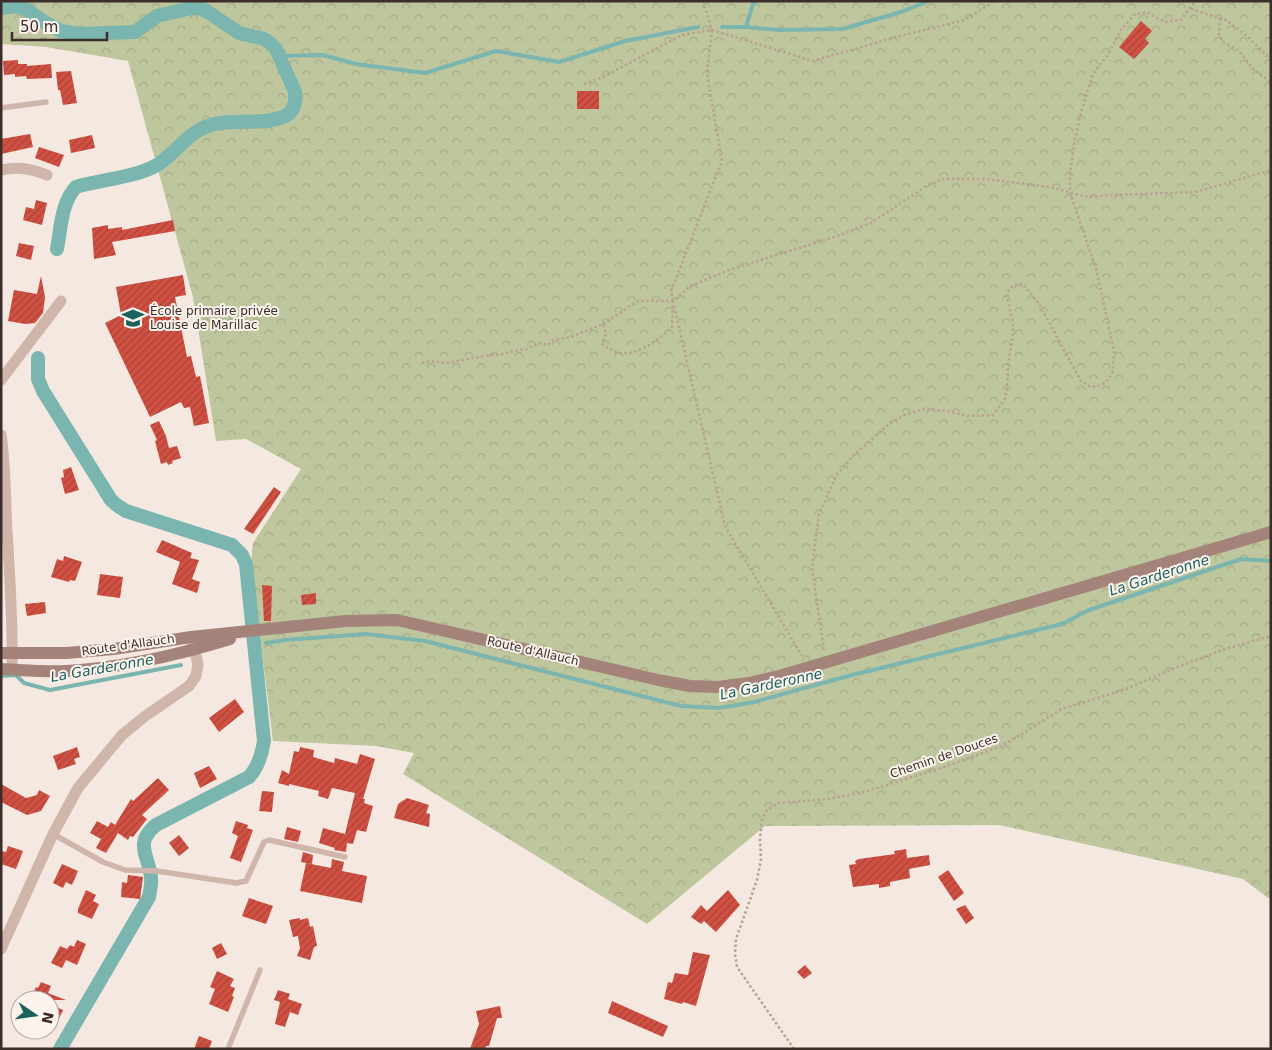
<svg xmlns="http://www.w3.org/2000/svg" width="1272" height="1050" font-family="'DejaVu Sans',sans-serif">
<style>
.forest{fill:url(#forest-crowns)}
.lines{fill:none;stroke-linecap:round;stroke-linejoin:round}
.stream{stroke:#7bb5af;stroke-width:4}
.canal{stroke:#7bb5af;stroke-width:14}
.building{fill:url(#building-hatch)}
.path{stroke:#bb9f93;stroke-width:2.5;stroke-dasharray:2.5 2.5;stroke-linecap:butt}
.service{stroke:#cfb5aa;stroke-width:5.5}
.minor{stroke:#cfb5aa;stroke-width:11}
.secondary{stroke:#a3837a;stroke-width:12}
.labels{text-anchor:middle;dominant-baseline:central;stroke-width:4;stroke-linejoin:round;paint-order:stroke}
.poi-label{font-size:12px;fill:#3c2d2a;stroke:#fcf3ed;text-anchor:start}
.street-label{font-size:12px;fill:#3c2d2a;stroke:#fcf3ed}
.water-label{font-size:14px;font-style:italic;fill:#1b625c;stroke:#fcf3ed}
</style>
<defs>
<pattern id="forest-crowns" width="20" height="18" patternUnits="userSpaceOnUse" patternTransform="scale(1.25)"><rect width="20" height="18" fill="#bec69d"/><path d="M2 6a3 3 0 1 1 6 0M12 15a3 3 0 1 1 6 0" fill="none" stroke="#a4aa87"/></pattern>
<pattern id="building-hatch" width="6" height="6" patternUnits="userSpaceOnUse" patternTransform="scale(1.25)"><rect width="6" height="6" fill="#d05042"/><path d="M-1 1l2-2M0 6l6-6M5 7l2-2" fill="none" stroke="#aa4337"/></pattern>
</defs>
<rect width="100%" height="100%" fill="#f5e8e0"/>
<path class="forest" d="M1,1H1271V900L1243,879L999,825L765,826L647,924L403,774L414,753L376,746L273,741L251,563L253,543L301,469L246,439L216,441L193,297L128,61L46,47L1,44Z"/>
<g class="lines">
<path class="stream" d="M722,27H746L754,1
M746,27L779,30L842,29L901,12L929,1
M279,56L323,55L356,64L425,73L496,51L559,62L625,41L698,27
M266,643L285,640L366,634L425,641L681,706L719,708L754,702L852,675L1062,624L1089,610L1241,559L1271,561
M1,676L16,675L24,683L50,690L181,665"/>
<path class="canal" d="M1,8L18,6L27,10L46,23L61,31L79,34L135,32L157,16L191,8H199L208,12L239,33L264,39L270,43L276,49L295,92C296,101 295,110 287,115C265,127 231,117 208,126C187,133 175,154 157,165C137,177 99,180 76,187C61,203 61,228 57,249
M38,358V379L43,391L111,500L118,506L126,511L232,545L242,555L246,564L264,741C262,754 258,767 249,777L156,825C134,843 148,854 151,877C152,883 150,891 149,897L60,1049"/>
</g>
<path class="building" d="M1141,21L1152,31L1145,39L1149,43L1134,59L1119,47Z
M18,60V64H27V66L51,64L52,78L27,79L26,76L15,77V74L4,75L3,61Z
M71,71L77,103L63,105L60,90H58L56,72Z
M577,91H599V109H577Z
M30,134L33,147L1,154V139Z
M92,135L95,148L71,153L69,140Z
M39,147L64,155L59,167L35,158Z
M36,200L47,203L42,225L23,220L26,207L34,209Z
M173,220L175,231L112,242L116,255L94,259L92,228L108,225V229L122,227V230Z
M19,243L34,246L31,260L16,256Z
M183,275L186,295L175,297L187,357L191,356L196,377L200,376L209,423L194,426L190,407L184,408L181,402L150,417L105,323L121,315L116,287Z
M41,276L45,297L43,313L35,323L25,324L8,321L14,290L37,294Z
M159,421L166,436L169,448L177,446L181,458L172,461L173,463L168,465L167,462L161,464L155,441L157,440L150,425Z
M71,467L79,490L65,494L61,478L64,477L63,470Z
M274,487L281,492L253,534L244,529Z
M162,540L192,553L190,558L199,560L192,579L200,582L197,593L172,584L180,562L156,552Z
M64,556L82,562L75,581L70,580L69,582L51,577L57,559L63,561Z
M100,574L123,577L120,598L97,595Z
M262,585L272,586L271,621H264Z
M316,593V604L302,605L301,595Z
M45,602L46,613L27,616L25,604Z
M235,699L244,712L219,732L209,718Z
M77,747L80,757L74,759L76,764L58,770L53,756Z
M300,747L314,750L313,757L334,763L335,758L357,764L360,754L375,759L363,799H365L364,803L373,806L366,832L357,830L353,844L347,843L346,852L334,850L335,848L319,843L323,828L345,834L355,793L332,788L328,799L318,796L319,791L289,784V786L278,783L282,770L289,774L294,751L299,752Z
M209,766L217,779L200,788L194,773Z
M158,778L169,790L142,815L147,819L133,837L130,836L128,840L118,833L106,853L96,848L101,839L90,833L97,821L108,827L111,822L115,825L131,799L133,801Z
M1,784L26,798L37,795L39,790L50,796L41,811L27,815L1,802Z
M262,791L274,792L272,812L259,811Z
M407,798L429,805L426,813L430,814L429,827L394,818L398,804Z
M236,821L248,825L247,828L253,830L241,862L230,858L238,836L232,833Z
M287,827L301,831L298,842L284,839Z
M179,835L189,848L179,856L169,843Z
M8,846L23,851L16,869L1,864V851L6,852Z
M906,849L907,858L929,855L930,865L909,869L910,878L890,882V886L879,888V884L853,887L849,865L856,864L855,861L859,859L895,854L894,851Z
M303,852L313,855L312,864L301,862Z
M332,859L344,862L342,871L367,876L362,903L300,891L306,863L331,868Z
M62,864L78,871L72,885L66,882L63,888L53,883Z
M948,870L964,893L954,901L938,877Z
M128,875L143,877L140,899L121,897L122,882L127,883Z
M86,890L96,895L93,901L99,904L92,919L78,913V909Z
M728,890L740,905L716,932L704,921L701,924L691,917L701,905L707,911Z
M249,898L273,906L266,924L242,916Z
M965,905L974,918L966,924L956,909Z
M300,918V920L308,918L310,927L313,926L317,946L314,947L310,960L297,956L300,948L298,936L293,937L289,920Z
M77,940L86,944L77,965L66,960L62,968L51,963L60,946L67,949L70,945L74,947Z
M221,943L227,954L217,959L212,948Z
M693,952L710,955L696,1006L683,1002L682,1004L664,999L668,982L672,983L675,973L688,975Z
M805,965L812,973L804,979L797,972Z
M217,971L234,979L230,986L235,988L232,996L234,997L228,1012L209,1004L215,989L210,987Z
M41,982L51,986L48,993L66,1000H30L36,987L38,988Z
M278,990L290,994L288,999L302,1004L298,1015L290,1012L285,1027L275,1024L280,1002L274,1000Z
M612,1001L668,1026L663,1037L608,1013Z
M50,1004L63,1010L58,1021L50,1017Z
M500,1006L502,1018H497L489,1046H486L485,1049H470L479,1024L476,1011Z
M199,1036L212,1041L209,1049H194Z"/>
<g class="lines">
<path class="path" d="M703,1L712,30L813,61L896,37L965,20L994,1
M1191,9L1226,20L1247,36L1271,60
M1220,18L1219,35L1224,43L1238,50L1255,71L1271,82
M584,84L605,76L682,35L712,30L707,74L722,161L671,291L673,301
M674,306L725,526L802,656
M603,324L638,301H673
M422,363L430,361L447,363L491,355H498L512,351L527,349L540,343L548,345L553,340L571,337L603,324L606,334L602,344C606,347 611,350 616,352C635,359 658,339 672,328L673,301L689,287L729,270L834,237L871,223L925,187L942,179H986L1050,187L1087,197L1113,195L1196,192L1271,170
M824,650L812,568L819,514L836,476L854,455L889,424L905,415L924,409L947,411L968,416L993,415L1005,399L1007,387L1008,365L1013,334V322L1007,298L1009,289L1017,284H1023L1039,304L1081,381L1091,387L1102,385L1109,379L1113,371L1114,351L1096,269L1070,193V175L1074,144L1082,109L1093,74L1109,53L1121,30L1134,15L1146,12L1165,22L1181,20L1195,1
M794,1049L737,967L735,954L736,939L757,880L761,859L760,838L762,820L767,810L779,803L829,799L864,792L941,768L1002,746L1062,709L1126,689L1177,667L1228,648L1271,636"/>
<path class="service" d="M1,108L46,102
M53,834L103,862L125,870L157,871L236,883L246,881L264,842L269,840L345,857
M228,1049L260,970"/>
<path class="minor" d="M1,170C19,166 31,169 47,175
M1,380L61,301
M1,435C6,467 5,499 7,531C10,577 13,623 12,669
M1,949L53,834L78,788L122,735L144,717L189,686L196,676L198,664L192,641"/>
<path class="secondary" d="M1,653H66L114,649L191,637L345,621L397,620L663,681L690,686L718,687L749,683L779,676L1271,532
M1,669C23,670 45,672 66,671C121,668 178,655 230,639"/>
</g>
<defs>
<g id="school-bare" transform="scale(1.725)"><path d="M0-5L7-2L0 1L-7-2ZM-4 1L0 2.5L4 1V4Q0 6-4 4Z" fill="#1b625c" stroke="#fcf3ed" stroke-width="2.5" paint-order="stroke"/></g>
</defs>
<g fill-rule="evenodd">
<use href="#school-bare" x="133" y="318"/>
</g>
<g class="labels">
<g class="poi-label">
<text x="150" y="311">École primaire privée<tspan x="150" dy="14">Louise de Marillac</tspan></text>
</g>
<g class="street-label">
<text transform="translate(128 645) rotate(-8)">Route d'Allauch</text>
<text transform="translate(533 651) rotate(13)">Route d'Allauch</text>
<text transform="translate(944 756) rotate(-19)">Chemin de Douces</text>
</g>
<g class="water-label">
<text transform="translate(1159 575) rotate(-18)">La Garderonne</text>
<text transform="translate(102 668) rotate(-10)">La Garderonne</text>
<text transform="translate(771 684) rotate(-12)">La Garderonne</text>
</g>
</g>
<rect width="1272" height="1050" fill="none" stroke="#3c2d2a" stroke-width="5"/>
<g transform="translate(35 1015) rotate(103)"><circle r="24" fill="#fcf3ed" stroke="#afa49f"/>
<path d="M0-4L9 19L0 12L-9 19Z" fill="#1b625c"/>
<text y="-8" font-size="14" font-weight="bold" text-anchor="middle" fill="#3c2d2a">N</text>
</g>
<path d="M12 32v8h95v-8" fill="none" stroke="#3c2d2a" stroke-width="2.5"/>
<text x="20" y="32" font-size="15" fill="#3c2d2a" stroke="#fcf3ed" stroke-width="4" paint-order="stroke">50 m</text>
</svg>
